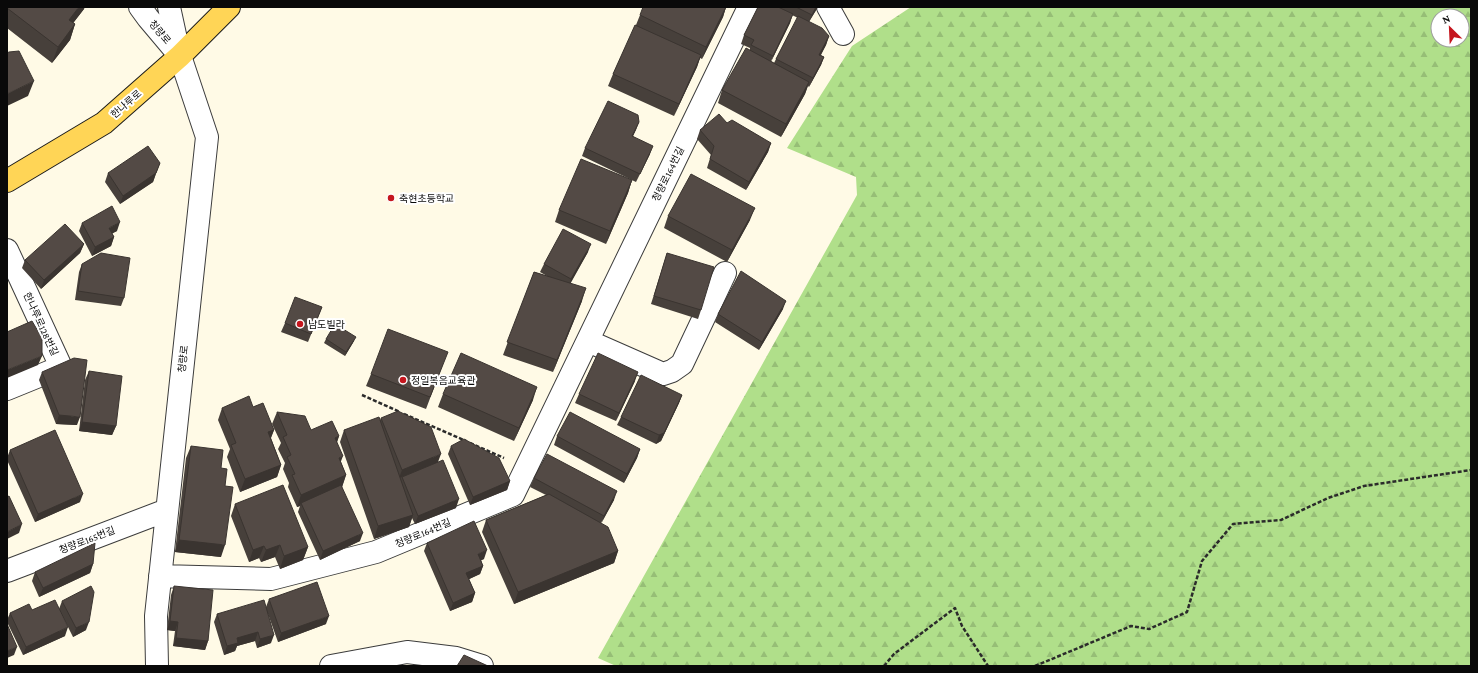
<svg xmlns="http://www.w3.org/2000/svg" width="1478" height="673" font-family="'Crimson Pro','Noto Sans KR',serif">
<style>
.forest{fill:url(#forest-firs);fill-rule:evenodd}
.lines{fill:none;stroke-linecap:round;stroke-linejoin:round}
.minor-casing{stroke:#3c3c3c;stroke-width:24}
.major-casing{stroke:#1a1a1a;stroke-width:24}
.path{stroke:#2b2b2b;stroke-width:2.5;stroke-dasharray:4 2;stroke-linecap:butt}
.minor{stroke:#fff;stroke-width:22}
.major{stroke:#ffd556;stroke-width:22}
.wall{fill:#47403b;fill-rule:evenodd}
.shaded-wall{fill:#3a3430}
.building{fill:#534a45;stroke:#3a3430}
.poi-dot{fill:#c5161e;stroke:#fff;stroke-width:1.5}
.labels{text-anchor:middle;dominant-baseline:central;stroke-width:4;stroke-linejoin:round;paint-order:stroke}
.street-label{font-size:10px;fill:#090909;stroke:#fff}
.poi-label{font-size:10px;fill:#090909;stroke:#fff;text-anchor:start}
</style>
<defs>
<pattern id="forest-firs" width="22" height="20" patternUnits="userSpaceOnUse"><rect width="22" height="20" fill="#b0df8a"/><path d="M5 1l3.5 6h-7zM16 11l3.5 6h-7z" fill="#96be76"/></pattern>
</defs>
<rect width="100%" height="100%" fill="#fffae6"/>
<path class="forest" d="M911,7H1471V666H616L598,658L857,195L856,177L787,148L852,46ZM1438,16H1462V40H1438Z"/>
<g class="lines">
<g class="minor-casing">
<path id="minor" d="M140,7L148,18L180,56L207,137L156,616L157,666
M169,7L179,53
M828,7L843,34
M7,250L61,367L7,389
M588,341L663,374L672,371L682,364L725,273
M7,571L167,510
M160,576L271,579L376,552L513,495L749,7
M331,666L407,652L456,658L482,666"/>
</g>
<g class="major-casing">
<path id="major" d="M7,181L104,123L180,56L229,7"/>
</g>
<path class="path" d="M362,395L400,412
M404,414L466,441
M470,443L504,458
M884,666L894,654L955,608L962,626L988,666
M1035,666L1131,626L1149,629L1187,612L1202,561L1233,524L1281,520L1328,498L1364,486L1471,470"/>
<use href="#minor" class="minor"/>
<use href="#major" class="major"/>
</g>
<path class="wall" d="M7,7L84,9L73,23L75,24L70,40L52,63L7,28Z
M726,7L723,17L702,59L700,58L697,67L674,116L608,86L613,74L636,25L640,15Z
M758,7H818L809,22L829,36L826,45L821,55L824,57L821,65L809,87L808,86L805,94L781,137L718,103L722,90L750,50V48L741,44L744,35ZM792,15L798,18L776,59L774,63L771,61L790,23Z
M639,122L633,136L650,154L636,182L582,156L585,148Z
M700,130L771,143L768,152L746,190L707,168L711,155L697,139Z
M160,163L153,182L120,204L105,182L108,173Z
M632,180L628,193L606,244L555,222L559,210Z
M668,216L750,220L727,262L664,228Z
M82,223L117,231L112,233L114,237L111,246L92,256L79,231Z
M84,244L80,253L41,289L22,268L25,260Z
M588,252L570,283L582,301L553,372L503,355L534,272L547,276L540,272L544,264Z
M667,253L701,310L698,319L651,304Z
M82,264L124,298L121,306L75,300L79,272Z
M322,307L308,342L281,332L285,323Z
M783,309L759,350L715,322L718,314Z
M326,339L354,341L345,356L324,343Z
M443,364L426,409L366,386L371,374Z
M89,371L116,426L112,435L79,431L85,380Z
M42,372L77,425L56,424L39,380Z
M635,381L616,421L575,403L579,394Z
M443,394L533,400L514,441L438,407Z
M682,395L679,403L661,441L656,444L617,425L621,417Z
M253,407L274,430L271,438L281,465L277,477L240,492L227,457L230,449L218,420L222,408Z
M277,412L311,430L339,436L337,442L341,462L346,475L342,487L360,541L320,560L298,512L300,506L297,507L288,487L289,483L283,469L285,463L278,449L281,443L272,424Z
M381,418L438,462L456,508L415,524L412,518L409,527L374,539L340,442L344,430L380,420Z
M557,436L640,449L637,458L624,483L554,445Z
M191,446L221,468L225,486L221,557L175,552L186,458Z
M451,446L510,481L507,490L470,505L448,454Z
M10,450L80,502L35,522L7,460V458Z
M534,478L614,500L601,523L618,551L614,563L514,604L482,532L486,520L546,495L530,487Z
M235,504L308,547L303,560L280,569L275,557L261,562L259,558L249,562L231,516Z
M427,543L484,559L481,560L483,566L480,574L469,579L475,593L472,602L450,611L424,551Z
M93,564L90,573L39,597L32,581L35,572Z
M174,586L208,641L205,650L173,646L175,631L167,630L171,595Z
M269,599L326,624L278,642L268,614L271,643L257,648L255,641L237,646L235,651L224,655L214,622L217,614L266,607Z
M62,601L86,630L73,637L59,609Z
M32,610L65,636L23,655L7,622V620L10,613Z"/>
<path class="shaded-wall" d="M79,7H85L84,9L64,35L69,20Z
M726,7L723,17L702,59L706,47Z
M816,7H818L808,23Z
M793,14L790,23L770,64L773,56Z
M75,24L70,40L52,63L58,47Z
M829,36L826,45L816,63L819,55Z
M701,55L697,67L674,116L679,104Z
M824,57L821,65L809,87L813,78Z
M34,81L28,96L7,106V94Z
M809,82L805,94L781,137L786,124Z
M639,122L636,130L629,144L632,136Z
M771,143L768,152L746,190L749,182Z
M653,146L650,154L636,182L640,174Z
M156,173L153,182L120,204L123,196Z
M632,180L628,193L606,244L610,231Z
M755,208L750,220L727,262L732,250Z
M120,222L117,231L106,237L109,228Z
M114,237L111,246L92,256L95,247Z
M84,244L80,253L41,289L44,280Z
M591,244L588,252L568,288L571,279Z
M586,288L582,301L553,372L557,360Z
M786,301L783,309L759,350L762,342Z
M356,337L354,341L345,356L346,352Z
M42,356L38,365L7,378V370Z
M638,372L635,381L616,421L619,413Z
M537,387L533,400L514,441L519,428Z
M682,395L679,403L661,441L656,444L659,435Z
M59,415L80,417L77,425L56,424Z
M82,422L116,426L112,435L79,431Z
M274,430L269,442L268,432Z
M339,436L335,448V438Z
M640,449L637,458L624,483L627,474Z
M441,454L438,462L399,478L402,470Z
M343,456L338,469L339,458Z
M281,465L277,477L240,492L245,479Z
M346,475L342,487L301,503L300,506L297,507L301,495Z
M510,481L507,490L470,505L473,497Z
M617,491L614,500L601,524L604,516Z
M83,494L80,502L35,522L38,514Z
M459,499L456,508L415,524L418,516Z
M413,515L409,527L374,539L378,526Z
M22,524L19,533L7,539V532Z
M363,533L360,541L320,560L323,551Z
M179,540L225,545L221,557L175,552Z
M280,545L275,557L261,562L266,550Z
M264,546L259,558L249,562L253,550Z
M308,547L303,560L280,569L284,556Z
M487,550L484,559L475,563L478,554Z
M618,551L614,563L514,604L518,592Z
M93,564L90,573L39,597L43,588Z
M483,566L480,574L463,582L466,573Z
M475,593L472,602L450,611L453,603Z
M329,616L326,624L278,642L281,633Z
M170,621L178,622L175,631L167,630Z
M89,622L86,630L73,637L76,628Z
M68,627L65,636L23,655L26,647Z
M258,632L255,641L237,646L235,651L224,655L227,646L237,638Z
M274,635L271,643L257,648L260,639Z
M176,638L208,641L205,650L173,646Z
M17,647L14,655L7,658V651Z"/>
<path class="building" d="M7,7H79L69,20L75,24L58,47L7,8Z
M643,7H726L706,47L640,15Z
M758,7H778L793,14L773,56L751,45L754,40L744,35Z
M796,7H816L812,15Z
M798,16L822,28L829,36L819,55L824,57L813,78L776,59Z
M635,25L701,55L679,104L613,74Z
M746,48L809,82L786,124L722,90Z
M19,51L34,81L7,94V53L9,52Z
M608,101L638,115L639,122L632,136L653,146L640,174L585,148Z
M719,114L727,123L732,120L771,143L749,182L710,159L714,146L700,130Z
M148,146L160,163L156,173L123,196L108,173Z
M581,159L632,180L610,231L559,210Z
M691,174L755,208L732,250L668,216Z
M112,206L120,222L109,228L114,237L95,247L82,223Z
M65,224L84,244L44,280L25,260Z
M563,229L591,244L571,279L544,264Z
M101,253L130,258L124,298L78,291L82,264Z
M667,253L714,267L701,310L654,296Z
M741,271L786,301L762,342L718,314Z
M534,272L586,288L557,360L507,342Z
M295,297L322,307L311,334L285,323Z
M32,321L42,338V356L7,370V332Z
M335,324L356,337L346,352L326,339Z
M388,329L448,352L430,397L371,374Z
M461,353L537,387L519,428L443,394Z
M598,353L638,372L619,413L579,394Z
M74,358L87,360L80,417L59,415L42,372Z
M89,371L122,376L116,426L82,422Z
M641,375L682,395L664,433L659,435L621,417Z
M249,396L253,407L263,403L274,430L268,432L281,465L245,479L231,445L236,443L222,408Z
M398,411L431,427L441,454L402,470L381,418Z
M277,412L305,416L311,430L332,421L339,436L335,438L343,456L339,458L346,475L301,495L292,475L295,474L287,457L291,455L283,437L287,435Z
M570,412L640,449L627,474L557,436Z
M379,417L413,515L378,526L344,430Z
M55,430L83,494L38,514L10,450Z
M464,439L499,458L510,481L473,497L451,446Z
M191,446L223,450L221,468L227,469L225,486L233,487L225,545L179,540Z
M547,454L617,491L604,516L534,478Z
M443,460L459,499L418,516L402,477Z
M283,485L308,547L284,556L280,545L266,550L264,546L253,550L235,504Z
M341,485L363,533L323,551L301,503Z
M549,494L608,527L618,551L518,592L486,520Z
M9,496L22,524L7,532V497Z
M474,521L487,550L478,554L483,566L466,573L475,593L453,603L427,543Z
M95,543L93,564L43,588L35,572Z
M317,582L329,616L281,633L269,599Z
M91,586L94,592L89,622L76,628L62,601Z
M174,586L213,590L208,641L176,638L178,622L170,621Z
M55,600L68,627L26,647L10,613L29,604L32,610Z
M264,600L274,635L260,639L258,632L237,638L238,643L227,646L217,614Z
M7,624L17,647L7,651Z
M464,655L488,666H457Z"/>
<g class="poi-dot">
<circle cx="391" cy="198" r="4"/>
<circle cx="300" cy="324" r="4"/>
<circle cx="403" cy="380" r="4"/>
</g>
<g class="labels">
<g class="street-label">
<text transform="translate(160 32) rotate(50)">청량로</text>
<text transform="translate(126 104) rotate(-41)">한나루로</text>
<text transform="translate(668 174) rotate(-64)">청량로164번길</text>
<text transform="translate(41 324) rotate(65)">한나루로128번길</text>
<text transform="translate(183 359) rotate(-84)">청량로</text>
<text transform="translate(423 533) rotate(-23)">청량로164번길</text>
<text transform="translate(87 540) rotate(-21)">청량로165번길</text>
</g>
<g class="poi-label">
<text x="399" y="198">축현초등학교</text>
<text x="308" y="324">남도빌라</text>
<text x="411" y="380">정일복음교육관</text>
</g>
</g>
<rect width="1478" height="673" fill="none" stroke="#090909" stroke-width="16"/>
<g transform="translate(1450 28) rotate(336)"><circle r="19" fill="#ffffff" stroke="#9d9d9d"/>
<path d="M0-3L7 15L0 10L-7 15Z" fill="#c5161e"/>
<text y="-6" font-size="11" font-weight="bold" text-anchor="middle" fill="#090909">N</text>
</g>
</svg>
